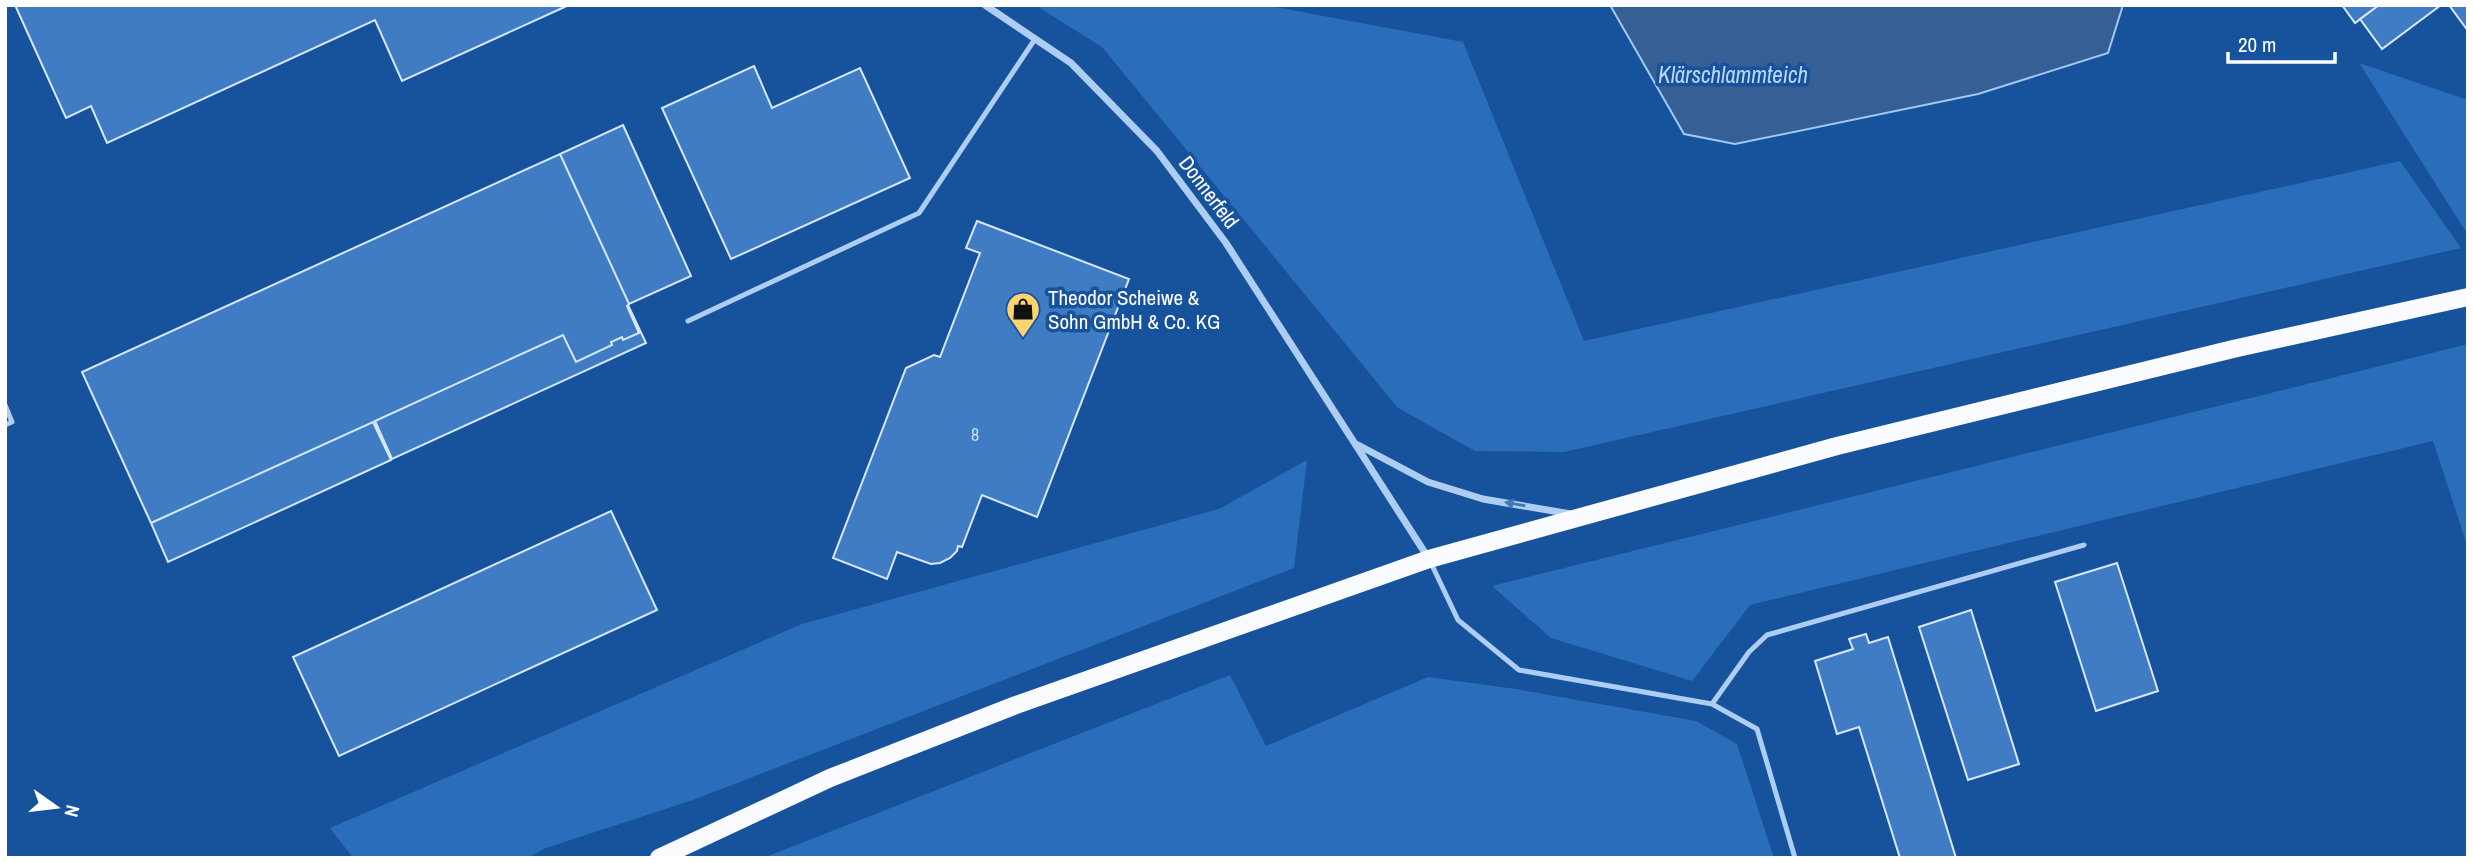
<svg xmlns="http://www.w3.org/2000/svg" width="2473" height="863" font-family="'Archivo Narrow',sans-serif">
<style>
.green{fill:#2a6dba}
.water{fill:#355f95;stroke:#a0c8f5;stroke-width:2}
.building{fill:#3f7cc3;stroke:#d6e8fd;stroke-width:2}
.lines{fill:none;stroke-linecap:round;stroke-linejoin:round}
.lane{stroke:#aecdf2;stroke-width:5}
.street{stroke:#aecdf2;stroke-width:7}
.primary{stroke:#f9fbff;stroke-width:18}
.oneway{fill:#4477b6}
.labels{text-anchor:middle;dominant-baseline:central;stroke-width:7;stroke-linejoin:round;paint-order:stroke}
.number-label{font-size:18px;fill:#cfdef0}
.street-label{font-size:21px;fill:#fff;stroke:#17529c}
.poi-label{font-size:21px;fill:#fff;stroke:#17529c;text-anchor:start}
.water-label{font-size:23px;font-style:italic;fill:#bad8f9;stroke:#17529c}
</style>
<rect width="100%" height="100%" fill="#17529c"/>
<path class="green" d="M1035,5H1264L1463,42L1584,341L2400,161L2461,248L1564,452L1475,451L1398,408L1102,47Z
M2359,63L2468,100V235Z
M2468,344V548L2433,441L1750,605L1692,681L1551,638L1492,586Z
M1307,460L1294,568L693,800L546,848L527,858H353L330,828L802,624L1219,509Z
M1230,675L1266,746L1428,677L1516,689L1696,721L1737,744L1774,858H763Z"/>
<path class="water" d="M1610,5H2123L2108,53L1978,94L1735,144L1684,134Z"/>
<path class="building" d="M15,5H569L402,81L375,20L107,143L91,106L66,118Z
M2342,5H2379L2355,23Z
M2379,5H2441L2382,49L2360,19Z
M2449,5H2468V31Z
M754,66L772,108L860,68L910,178L731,259L662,108Z
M623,125L691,276L629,304L560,154Z
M560,154L629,304L627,306L639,333L623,340L622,337L611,342L612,345L576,362L563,335L375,421L392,459L373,422L151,523L82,372Z
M977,221L1129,279L1037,517L982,495L962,547L958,546L957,551L950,558L940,563L931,564L897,552L887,579L833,558L906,368L934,355L940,357L980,253L966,248Z
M628,305L646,343L392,459L375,421L563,335L576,362L612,345L611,342L622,337L623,340L639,333L627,306Z
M373,422L391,460L168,562L151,523Z
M611,511L657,610L339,756L293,657Z
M2117,563L2158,691L2096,711L2055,582Z
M1971,610L2019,764L1968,780L1919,627Z
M1866,634L1869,643L1888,637L1956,858H1900L1859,727L1837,734L1815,661L1853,649L1849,639Z"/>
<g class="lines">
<path class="lane" d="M688,321L919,213L1035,39
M5,405L12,422L5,425
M1430,561L1458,620L1519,670L1712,704L1757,729L1795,858
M1712,704L1749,652L1767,635L2084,545"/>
<path class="street" d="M985,5L1071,63L1157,151L1226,243L1429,559
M1358,445L1428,482L1483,499L1571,514"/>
<path class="primary" d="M659,858L830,778L1016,705L1429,559L1837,446L2233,349L2468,297"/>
</g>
<defs><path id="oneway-solid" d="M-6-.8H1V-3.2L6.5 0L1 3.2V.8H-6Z" transform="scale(1.75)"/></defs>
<use class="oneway" href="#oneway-solid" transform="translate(1515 504) rotate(-170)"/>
<defs>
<g id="shop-pin" transform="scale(1.75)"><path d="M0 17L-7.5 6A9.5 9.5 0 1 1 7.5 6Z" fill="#ffd46f" stroke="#17529c"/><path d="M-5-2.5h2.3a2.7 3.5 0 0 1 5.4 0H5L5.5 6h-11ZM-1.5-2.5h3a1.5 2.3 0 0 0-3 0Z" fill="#111"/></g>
</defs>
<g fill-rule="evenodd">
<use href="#shop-pin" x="1023" y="309"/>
</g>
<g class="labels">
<g class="number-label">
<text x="975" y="434">8</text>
</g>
<g class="street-label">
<text transform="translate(1209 192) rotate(53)">Donnerfeld</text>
</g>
<g class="poi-label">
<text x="1048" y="297">Theodor Scheiwe &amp;<tspan x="1048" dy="24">Sohn GmbH &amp; Co. KG</tspan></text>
</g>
<g class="water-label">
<text x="1733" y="74">Klärschlammteich</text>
</g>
</g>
<rect width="2473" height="863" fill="none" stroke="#ffffff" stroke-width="14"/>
<g transform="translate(56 807) rotate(104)" stroke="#17529c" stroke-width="5" paint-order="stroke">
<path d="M0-5L12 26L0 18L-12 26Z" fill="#ffffff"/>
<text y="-10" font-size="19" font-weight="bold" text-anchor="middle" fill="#ffffff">N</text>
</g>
<path d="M2228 52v10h107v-10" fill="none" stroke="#ffffff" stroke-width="3.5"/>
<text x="2238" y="52" font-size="21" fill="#ffffff" stroke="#17529c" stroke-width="5" paint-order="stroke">20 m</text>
</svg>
